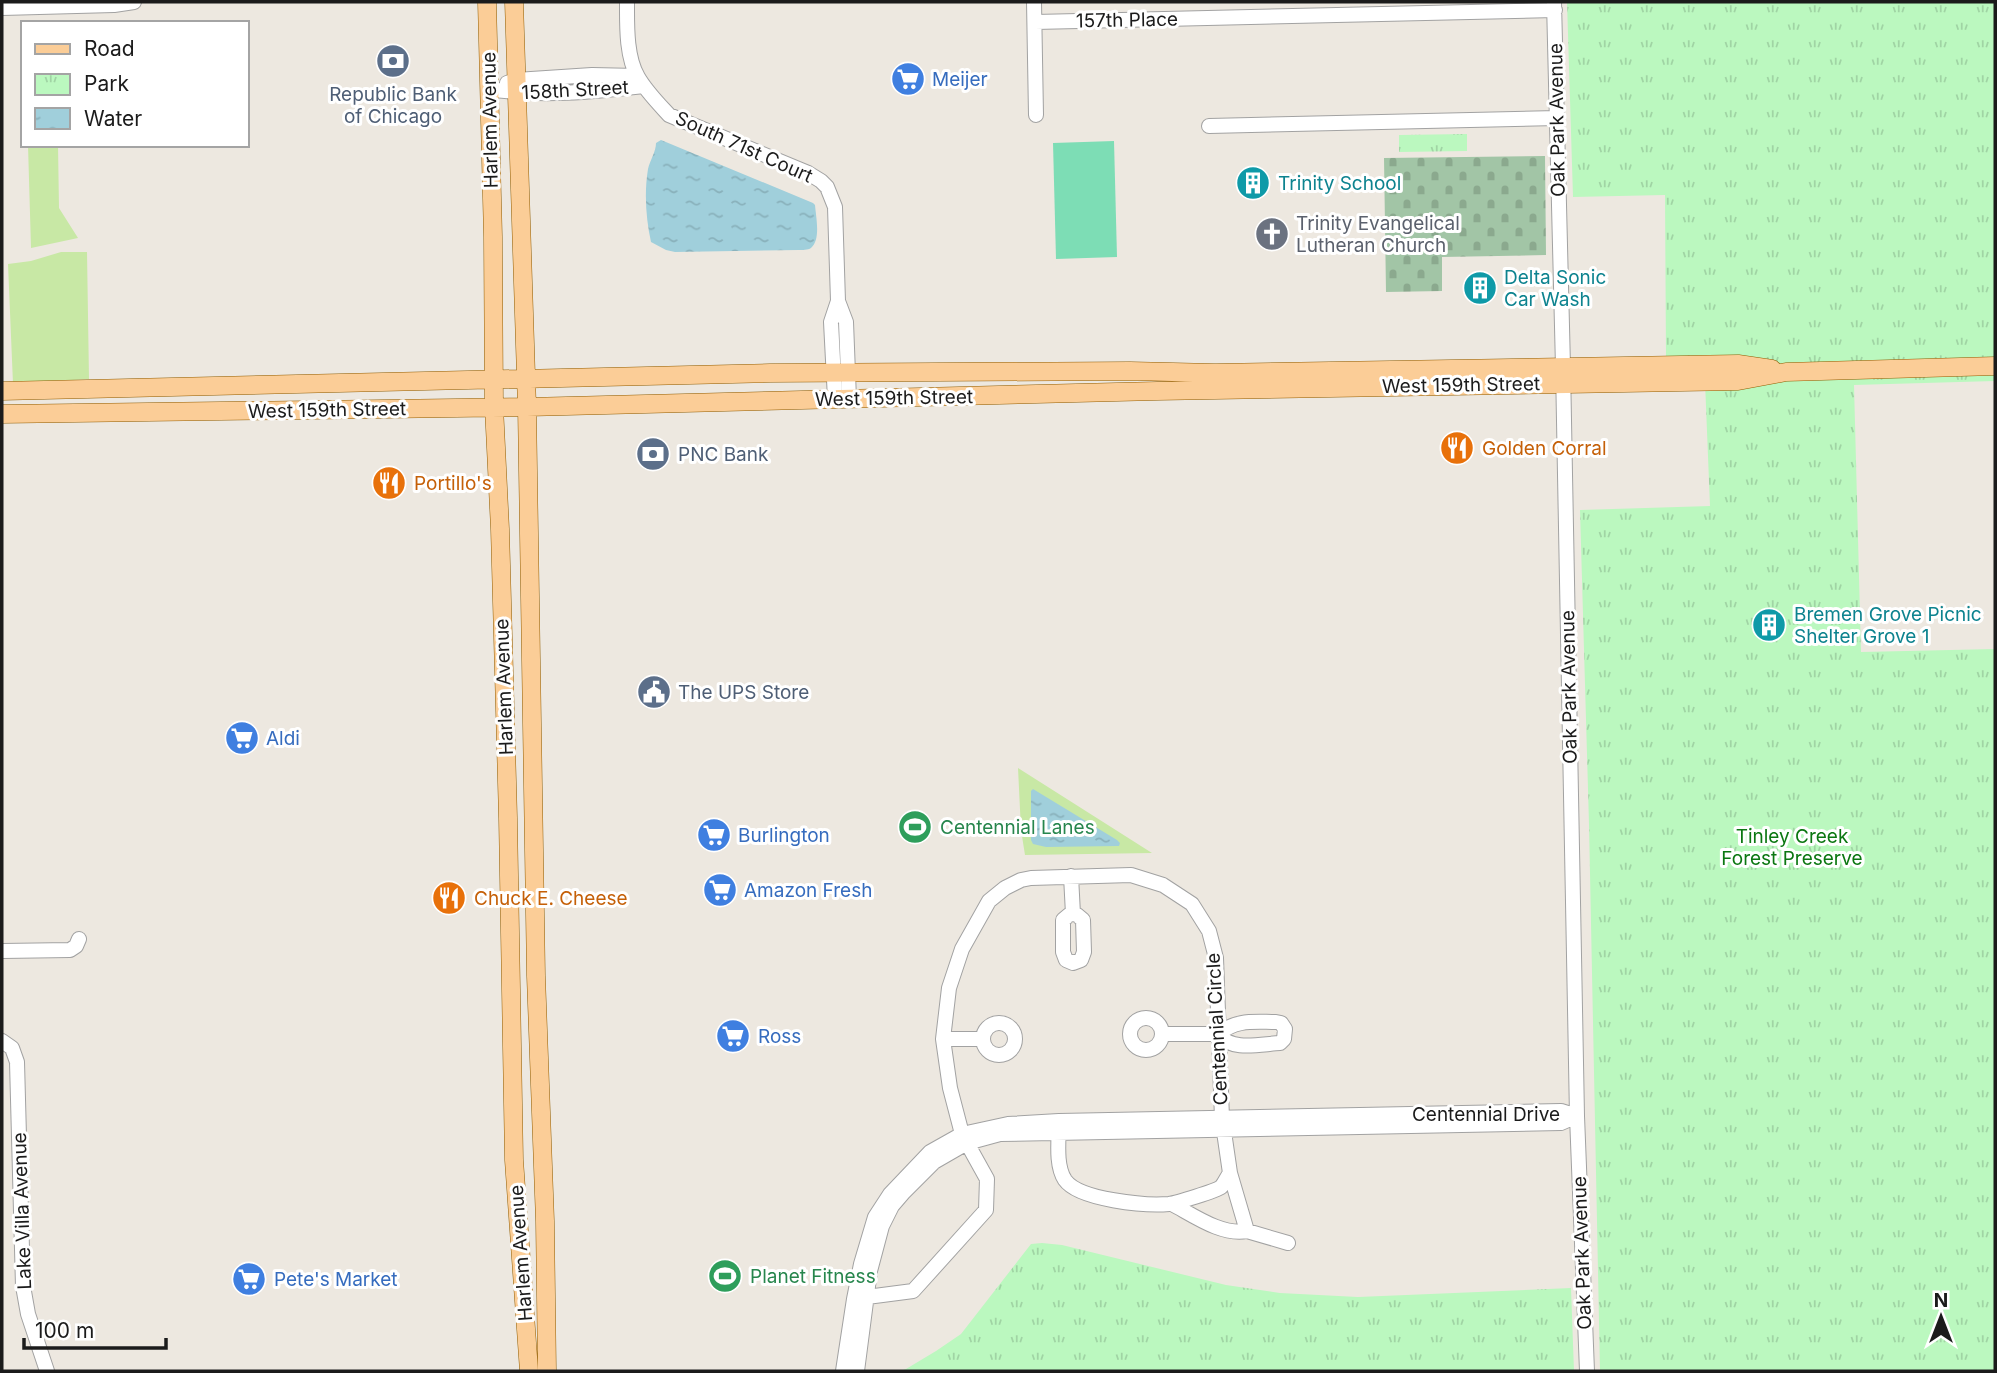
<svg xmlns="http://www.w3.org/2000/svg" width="1997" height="1373" font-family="Inter,sans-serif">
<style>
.grass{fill:#c8e8a5}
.cemetery{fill:url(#cemetery-stones)}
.park{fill:url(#park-tufts)}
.pitch{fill:#7dddb5}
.water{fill:url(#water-ripples)}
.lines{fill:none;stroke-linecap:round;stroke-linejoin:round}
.minor-casing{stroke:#a2a2a2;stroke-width:16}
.major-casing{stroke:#915d01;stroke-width:19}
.minor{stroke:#fff;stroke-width:14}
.major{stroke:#fbcd97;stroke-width:18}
.labels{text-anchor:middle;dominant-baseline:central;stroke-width:6;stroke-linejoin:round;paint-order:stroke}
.street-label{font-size:19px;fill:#1b1b1b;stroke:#fff}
.shop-label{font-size:19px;fill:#366cbe;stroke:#fff;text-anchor:start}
.service-label{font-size:19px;fill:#4e5e75;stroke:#fff;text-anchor:start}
.culture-label{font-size:19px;fill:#0d838f;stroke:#fff;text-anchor:start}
.worship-label{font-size:19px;fill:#5b616d;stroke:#fff;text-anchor:start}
.food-label{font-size:19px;fill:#c56008;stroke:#fff;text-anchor:start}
.leisure-label{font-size:19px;fill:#27864d;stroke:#fff;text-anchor:start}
.park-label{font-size:19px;fill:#0b7711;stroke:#fff}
</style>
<defs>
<pattern id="cemetery-stones" width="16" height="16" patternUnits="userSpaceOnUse" patternTransform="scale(1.75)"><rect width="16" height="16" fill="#a2c5a6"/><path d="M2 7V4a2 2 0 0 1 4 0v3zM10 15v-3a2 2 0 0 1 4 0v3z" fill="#8ba98e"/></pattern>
<pattern id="park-tufts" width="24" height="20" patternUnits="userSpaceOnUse" patternTransform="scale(1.75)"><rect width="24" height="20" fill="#bbf8bf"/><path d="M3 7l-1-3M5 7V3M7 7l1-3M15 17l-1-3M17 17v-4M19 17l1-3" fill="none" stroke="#a0d4a4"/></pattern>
<pattern id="water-ripples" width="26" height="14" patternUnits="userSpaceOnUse" patternTransform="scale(1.75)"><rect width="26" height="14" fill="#a0cfdb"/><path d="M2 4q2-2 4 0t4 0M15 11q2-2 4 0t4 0" fill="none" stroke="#89b1bb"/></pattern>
</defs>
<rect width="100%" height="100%" fill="#ede8e0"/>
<path class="grass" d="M28,145H58L59,208L78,238L31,248Z
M61,252H87L89,379L13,384L8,264L31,261Z
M1018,768L1152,853L1025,855L1021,830Z"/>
<path class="cemetery" d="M1545,156L1546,255L1442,257V291L1386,292L1384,158Z"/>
<path class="park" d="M1567,2H1995V381L1854,385L1861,652L1995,649V1371H1600L1589,824L1580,510L1710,506L1704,357L1666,358L1665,195L1573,197Z
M1467,134V151L1399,152V135Z
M1042,1243L1062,1245L1226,1285L1280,1293L1358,1297L1571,1288L1574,1371H900L906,1369L936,1351L961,1334L1031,1244Z"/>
<path class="pitch" d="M1114,141L1117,257L1056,259L1053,143Z"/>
<path class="water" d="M661,140L813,203L815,205C816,217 821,240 811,248C808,250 802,250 799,250L675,252L666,250L651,242C646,219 644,193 648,169C650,160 656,152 656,143Z
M1033,789L1117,840L1120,843L1119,846L1046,847L1033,844L1031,840V791Z"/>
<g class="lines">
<g class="minor-casing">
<path id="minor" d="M627,2C627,25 626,57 638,77C646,91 658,103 669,115L808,173L821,181L827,187L835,207L838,301L846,322L849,399
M1034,2L1036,115
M1554,2L1563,367L1577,1116L1587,1371
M2,8L114,5L134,2
M1035,22L1555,10
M507,83L516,80L592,75L637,76
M489,89C540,97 593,92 644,86
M1209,126L1557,118
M835,399L831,322L838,301
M1071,876L1073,914
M1073,914L1077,915L1083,920L1084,952L1081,960L1073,963L1066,960L1063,952V920L1069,915Z
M2,951L70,950L76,946L79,939
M1130 1034a16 16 0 1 1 32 0a16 16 0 1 1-32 0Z
M1276,1022L1281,1023L1285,1029L1284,1039L1280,1043C1260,1044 1232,1052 1218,1034C1237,1019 1253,1022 1276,1022Z
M983 1039a16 16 0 1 1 32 0a16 16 0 1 1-32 0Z
M1162,1034H1218
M943,1039H982
M2,1041L12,1048L17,1062L23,1286L28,1314L47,1371
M1172,1204C1193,1215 1222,1236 1247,1231L1230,1173
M1247,1231L1288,1243
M867,1297L913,1291L986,1210L987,1179L962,1134L950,1088L943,1039L949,988L962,949L989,901L1005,888L1021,880L1031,878L1131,875L1163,885L1192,904L1209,931L1216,958L1222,1118L1230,1173C1227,1177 1224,1184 1221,1187C1216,1191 1176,1203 1169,1204C1146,1206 1079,1200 1065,1180C1055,1165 1059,1139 1059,1121
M843,1371L854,1299L861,1264L875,1217L890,1194L930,1152L962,1134L1008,1124L1059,1121L1561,1111L1577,1116
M857,1371L870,1271L882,1226L892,1206L904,1192L934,1162L967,1143L1000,1134L1561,1123L1577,1116"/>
</g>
<g class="major-casing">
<path id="major" d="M487,2L493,237L494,407L500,529L508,818L514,1160L529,1371
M514,2L527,407L536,976L545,1221L547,1371
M2,391L770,373L1130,371L1215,373L1738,364L1772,369
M2,414L527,407L1157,391L1738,381L1786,372L1995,366"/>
</g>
<use href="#minor" class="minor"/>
<use href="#major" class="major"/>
</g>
<defs>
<g id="bank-disc" transform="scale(1.75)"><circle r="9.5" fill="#5c6f8a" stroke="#fff"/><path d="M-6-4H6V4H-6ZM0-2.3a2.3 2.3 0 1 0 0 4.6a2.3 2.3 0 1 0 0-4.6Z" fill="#fff"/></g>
<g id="supermarket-disc" transform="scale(1.75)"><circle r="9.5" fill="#3f7fe0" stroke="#fff"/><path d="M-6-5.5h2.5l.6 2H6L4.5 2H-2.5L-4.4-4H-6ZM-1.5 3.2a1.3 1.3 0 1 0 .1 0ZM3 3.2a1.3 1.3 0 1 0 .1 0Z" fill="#fff"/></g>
<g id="building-disc" transform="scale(1.75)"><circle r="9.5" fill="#0f9aa8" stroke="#fff"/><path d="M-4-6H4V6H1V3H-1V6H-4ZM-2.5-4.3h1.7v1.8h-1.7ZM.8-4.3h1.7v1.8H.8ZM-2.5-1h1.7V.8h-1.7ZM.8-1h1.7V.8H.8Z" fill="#fff"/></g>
<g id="church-disc" transform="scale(1.75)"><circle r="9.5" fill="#6b7280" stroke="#fff"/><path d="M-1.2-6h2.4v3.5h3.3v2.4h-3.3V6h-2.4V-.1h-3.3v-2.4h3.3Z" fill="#fff"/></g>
<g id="restaurant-disc" transform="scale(1.75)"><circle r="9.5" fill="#e8710a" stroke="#fff"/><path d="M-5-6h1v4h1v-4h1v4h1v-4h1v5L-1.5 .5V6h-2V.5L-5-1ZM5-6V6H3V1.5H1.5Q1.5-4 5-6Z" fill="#fff"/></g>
<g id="civic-disc" transform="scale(1.75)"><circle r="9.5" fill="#5c6f8a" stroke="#fff"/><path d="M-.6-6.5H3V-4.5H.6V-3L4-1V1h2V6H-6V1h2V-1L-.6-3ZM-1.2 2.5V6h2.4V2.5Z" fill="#fff"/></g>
<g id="stadium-disc" transform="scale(1.75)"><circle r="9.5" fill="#2e9e5b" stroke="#fff"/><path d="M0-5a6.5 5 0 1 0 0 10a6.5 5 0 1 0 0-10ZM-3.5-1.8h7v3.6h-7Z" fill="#fff"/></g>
</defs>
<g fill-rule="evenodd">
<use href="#bank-disc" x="393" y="61"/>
<use href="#supermarket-disc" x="908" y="79"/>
<use href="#building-disc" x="1253" y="183"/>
<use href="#church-disc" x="1272" y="234"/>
<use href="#building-disc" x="1480" y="288"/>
<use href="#restaurant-disc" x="1457" y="448"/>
<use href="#bank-disc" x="653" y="454"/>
<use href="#restaurant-disc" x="389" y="483"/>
<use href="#building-disc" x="1769" y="625"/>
<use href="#civic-disc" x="654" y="692"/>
<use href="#supermarket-disc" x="242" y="738"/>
<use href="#stadium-disc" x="915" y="827"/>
<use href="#supermarket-disc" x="714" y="835"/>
<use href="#supermarket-disc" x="720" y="890"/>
<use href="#restaurant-disc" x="449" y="898"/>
<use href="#supermarket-disc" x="733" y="1036"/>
<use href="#stadium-disc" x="725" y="1276"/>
<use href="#supermarket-disc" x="249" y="1279"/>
</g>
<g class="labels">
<g class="street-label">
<text transform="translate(1127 20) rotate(-1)">157th Place</text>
<text transform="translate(575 90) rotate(-3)">158th Street</text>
<text transform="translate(490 120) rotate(-91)">Harlem Avenue</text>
<text transform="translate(1557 120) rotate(-91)">Oak Park Avenue</text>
<text transform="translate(744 147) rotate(24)">South 71st Court</text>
<text transform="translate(1461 385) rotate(-1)">West 159th Street</text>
<text transform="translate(894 398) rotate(-1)">West 159th Street</text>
<text transform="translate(327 410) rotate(-1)">West 159th Street</text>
<text transform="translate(504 687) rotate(-92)">Harlem Avenue</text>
<text transform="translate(1569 687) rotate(-91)">Oak Park Avenue</text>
<text transform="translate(1217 1029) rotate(-93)">Centennial Circle</text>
<text x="1486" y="1114">Centennial Drive</text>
<text transform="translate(22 1211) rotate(-92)">Lake Villa Avenue</text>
<text transform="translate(521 1253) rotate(-94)">Harlem Avenue</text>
<text transform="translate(1582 1253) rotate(-92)">Oak Park Avenue</text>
</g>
<g class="shop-label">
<text x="932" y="79">Meijer</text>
<text x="266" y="738">Aldi</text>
<text x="738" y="835">Burlington</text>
<text x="744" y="890">Amazon Fresh</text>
<text x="758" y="1036">Ross</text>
<text x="274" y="1279">Pete's Market</text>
</g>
<g class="service-label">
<text x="393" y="94" text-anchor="middle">Republic Bank<tspan x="393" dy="22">of Chicago</tspan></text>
<text x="678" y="454">PNC Bank</text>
<text x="678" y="692">The UPS Store</text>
</g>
<g class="culture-label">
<text x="1278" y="183">Trinity School</text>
<text x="1504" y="277">Delta Sonic<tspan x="1504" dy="22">Car Wash</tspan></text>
<text x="1794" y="614">Bremen Grove Picnic<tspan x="1794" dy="22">Shelter Grove 1</tspan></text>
</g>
<g class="worship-label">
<text x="1296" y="223">Trinity Evangelical<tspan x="1296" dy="22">Lutheran Church</tspan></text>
</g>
<g class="food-label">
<text x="1482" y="448">Golden Corral</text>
<text x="414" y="483">Portillo's</text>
<text x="474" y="898">Chuck E. Cheese</text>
</g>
<g class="leisure-label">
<text x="940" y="827">Centennial Lanes</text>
<text x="750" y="1276">Planet Fitness</text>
</g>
<g class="park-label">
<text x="1792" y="836">Tinley Creek<tspan x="1792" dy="22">Forest Preserve</tspan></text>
</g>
</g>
<rect width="1997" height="1373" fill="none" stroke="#1b1b1b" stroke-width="7"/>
<rect x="21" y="21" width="228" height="126" fill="#ffffff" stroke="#a4a4a4" stroke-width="2"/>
<rect x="35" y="44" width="35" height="10" fill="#fbcd97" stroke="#a4a4a4" stroke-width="2"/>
<text x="84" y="56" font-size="21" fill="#1b1b1b">Road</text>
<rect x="35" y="74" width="35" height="21" fill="url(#park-tufts)" stroke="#a4a4a4" stroke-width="2"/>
<text x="84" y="91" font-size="21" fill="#1b1b1b">Park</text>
<rect x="35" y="108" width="35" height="21" fill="url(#water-ripples)" stroke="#a4a4a4" stroke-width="2"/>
<text x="84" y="126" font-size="21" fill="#1b1b1b">Water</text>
<g transform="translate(1941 1317)" stroke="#ffffff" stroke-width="5" paint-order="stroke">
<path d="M0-5L12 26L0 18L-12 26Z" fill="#1b1b1b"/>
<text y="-10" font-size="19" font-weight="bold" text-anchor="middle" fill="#1b1b1b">N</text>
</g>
<path d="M24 1338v10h142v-10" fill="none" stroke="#1b1b1b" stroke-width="3.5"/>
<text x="35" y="1338" font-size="21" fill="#1b1b1b" stroke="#ffffff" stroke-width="5" paint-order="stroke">100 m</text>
</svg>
